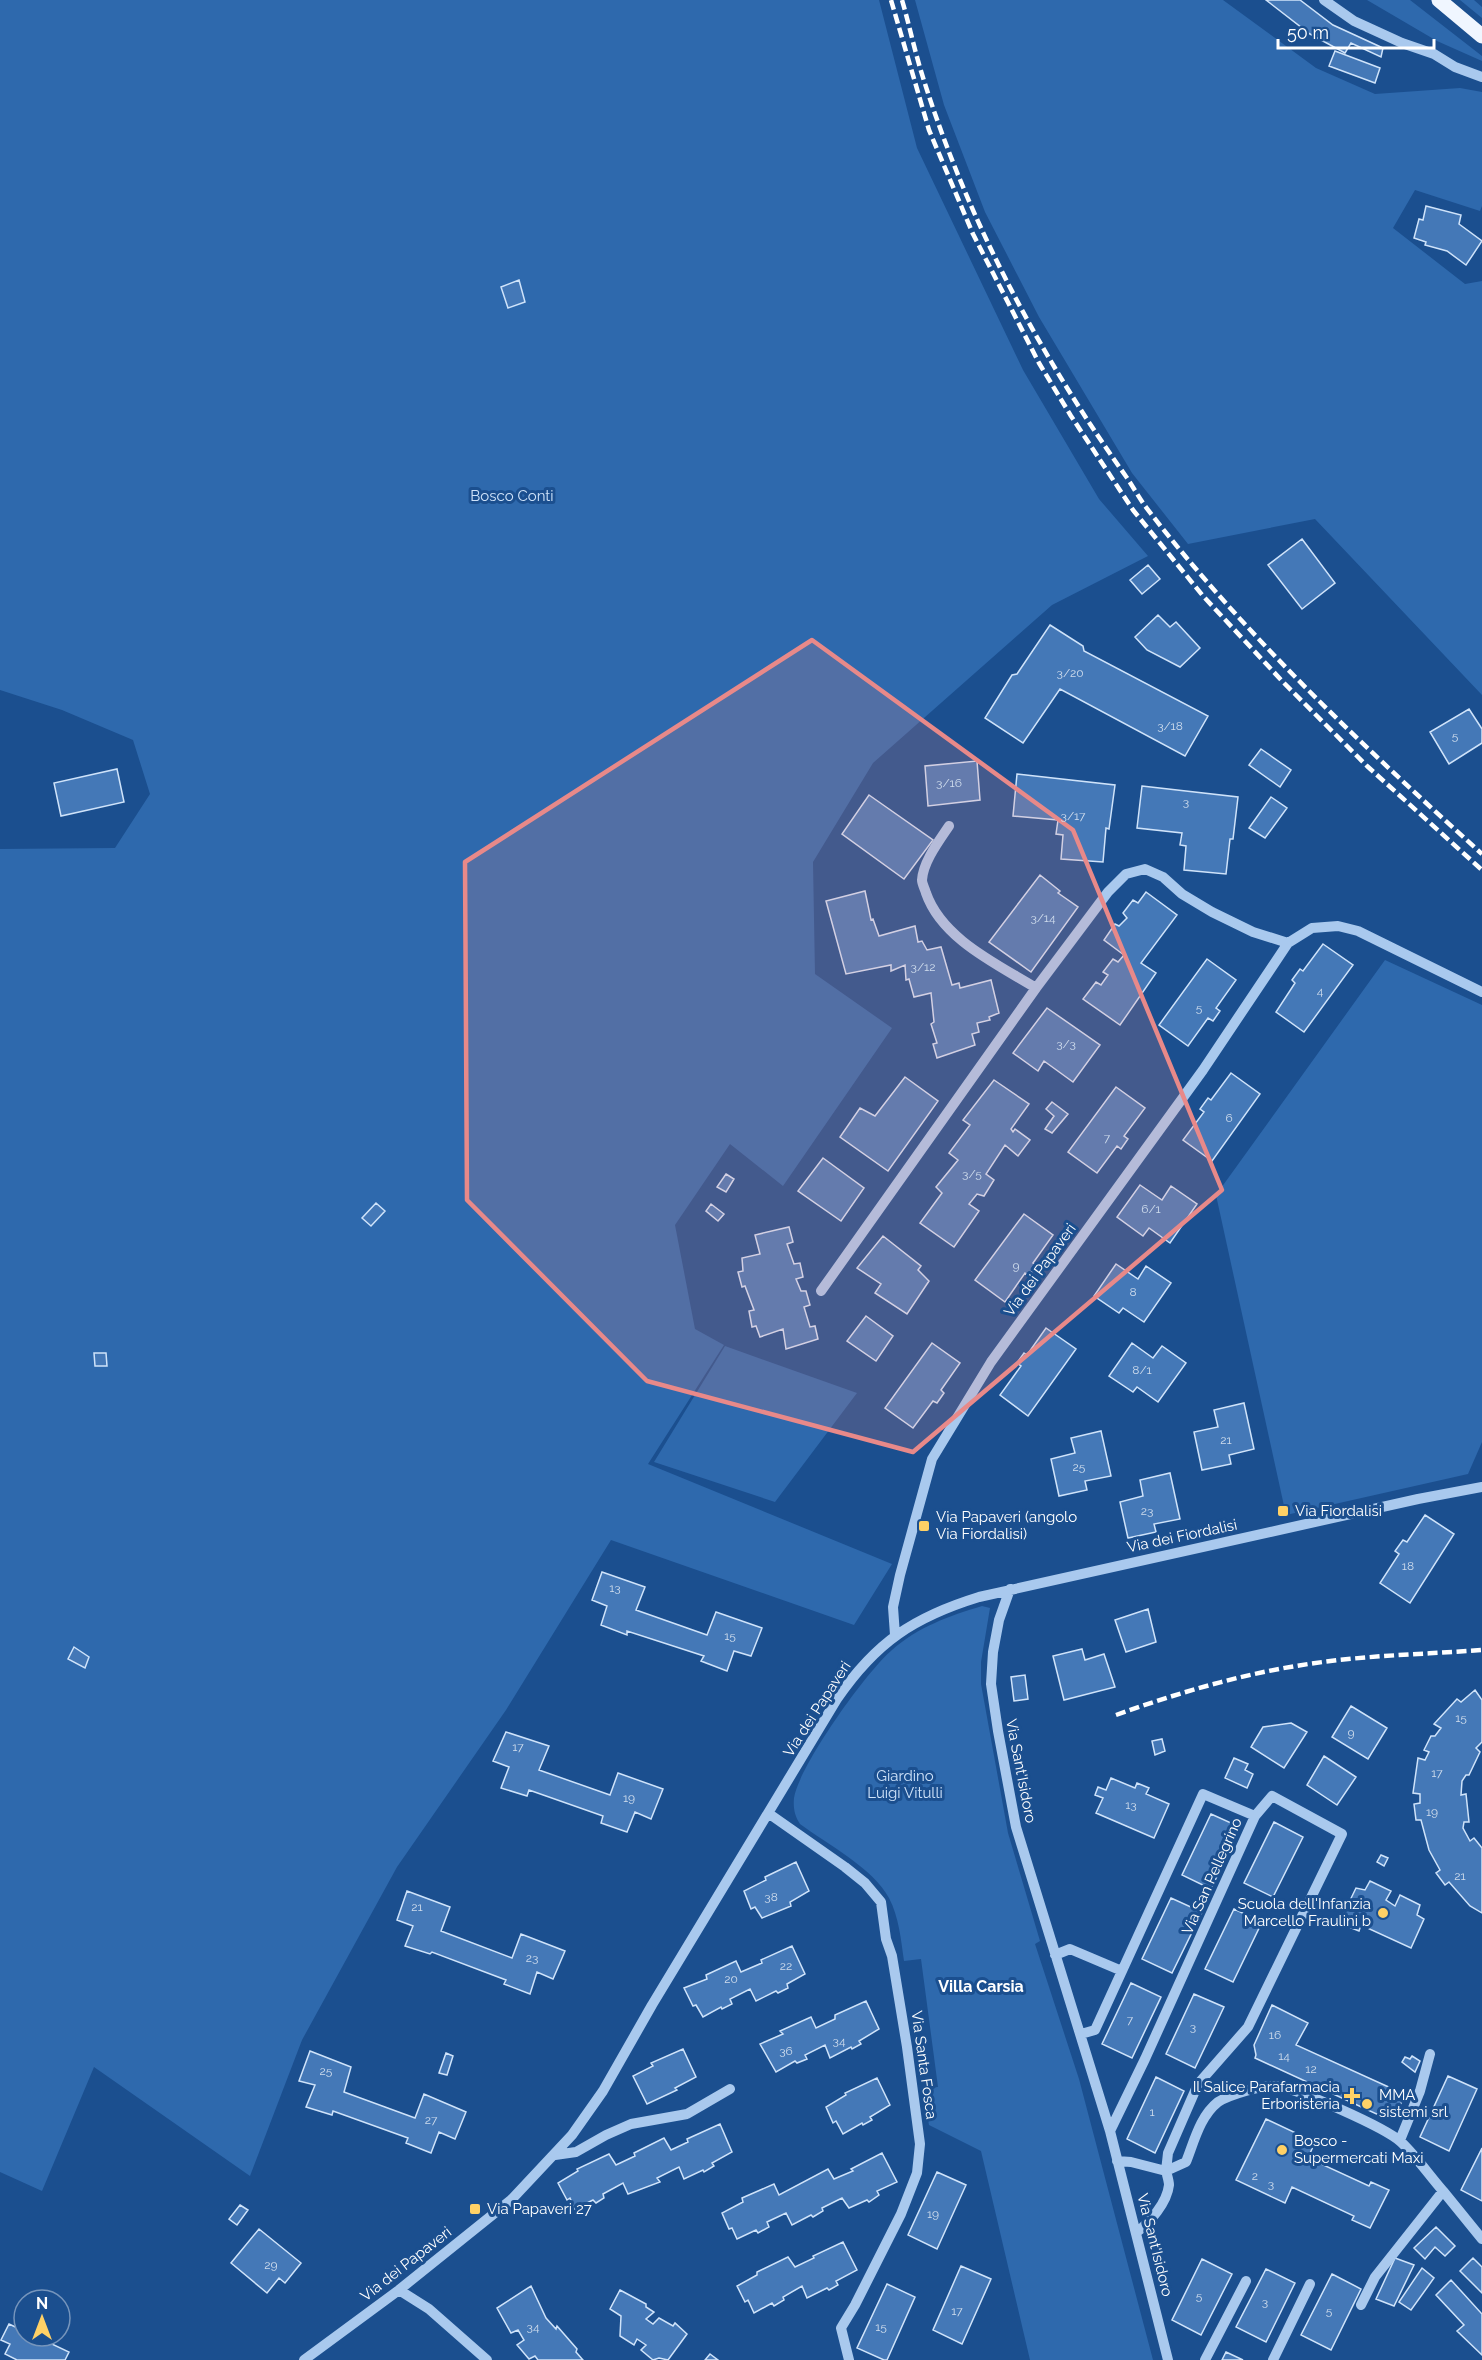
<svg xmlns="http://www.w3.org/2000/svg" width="1482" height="2360" font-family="Raleway,sans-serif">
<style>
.green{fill:#2e69ad}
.building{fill:#4478b7;stroke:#cfe3fa;stroke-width:1.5}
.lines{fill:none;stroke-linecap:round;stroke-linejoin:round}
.minor{stroke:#a9c9ee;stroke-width:10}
.major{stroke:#f0f6ff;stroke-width:15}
.rail{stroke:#fff;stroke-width:4.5;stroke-dasharray:10 4.5;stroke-linecap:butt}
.marked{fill:#e88989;fill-opacity:0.2;stroke:#e88989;stroke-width:4.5;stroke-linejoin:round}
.poi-dot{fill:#ffd166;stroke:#1b4f8f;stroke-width:2}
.labels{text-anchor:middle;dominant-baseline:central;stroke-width:6;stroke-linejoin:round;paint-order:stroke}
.number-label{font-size:12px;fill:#d0dded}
.park-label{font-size:15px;fill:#cfe3fa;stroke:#1b4f8f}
.street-label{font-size:15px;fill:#fff;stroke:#1b4f8f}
.poi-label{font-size:15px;fill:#fff;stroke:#1b4f8f;text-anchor:start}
.neighbourhood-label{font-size:16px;font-weight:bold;fill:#fff;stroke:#1b4f8f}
</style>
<rect width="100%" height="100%" fill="#1b4f8f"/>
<path class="green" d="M0,0H879L917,148L1023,370L1099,499L1148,556L1052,605L873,763L813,862L815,974L892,1028L783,1186L730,1144L675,1225L695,1329L724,1345L648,1464L892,1564L854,1625L611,1540L506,1710L397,1867L302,2040L250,2176L94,2067L42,2191L0,2172V849L115,848L150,794L133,740L62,710L0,690Z
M915,0H1223L1316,68L1375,94L1460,88L1482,92V206L1480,211L1415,190L1393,228L1465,284L1482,281V695L1315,519L1188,544L1132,473L1039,317L985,212L944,105Z
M1367,0H1410L1482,56V61L1437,41Z
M1460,0H1474L1482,7V18Z
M1385,960L1482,1005V1442L1468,1474L1286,1515L1216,1195Z
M725,1346L857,1393L775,1502L654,1462Z
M982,1606L990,1608L981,1662V1684L1008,1833L1040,1941L1035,1944L1079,2079L1153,2360H1030L981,2151L929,2125L925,2103L930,2101L928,2088L938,2087L921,1959L904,1961C901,1940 899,1917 889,1898C873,1868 827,1844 800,1824C795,1816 793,1809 794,1798C799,1766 866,1672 892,1650C918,1627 949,1616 982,1606Z"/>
<path class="building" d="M1266,0H1300L1333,25L1383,48L1381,57L1351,43L1345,53L1310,34Z
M1335,51L1380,68L1375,83L1329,66Z
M1426,206L1461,215L1459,224L1482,241L1466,265L1447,251L1425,245L1426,242L1414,238L1419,219L1423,220Z
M519,280L525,302L508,308L501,287Z
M1302,539L1335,583L1302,609L1268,565Z
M1148,565L1160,579L1142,594L1130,580Z
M1158,615L1170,627L1176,622L1200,648L1180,667L1147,650L1135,637Z
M1050,625L1083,646L1084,651L1208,716L1185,756L1060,689L1023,743L985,718L1012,675L1017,674Z
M1469,709L1482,729V743L1449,764L1430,732Z
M1261,749L1291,770L1280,787L1249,765Z
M977,761L980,800L928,806L925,766Z
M117,769L124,802L61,816L54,783Z
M1017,774L1115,785L1109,829L1106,828L1103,862L1061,859L1063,835L1056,834L1058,820L1013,816Z
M1142,786L1238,797L1233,839H1230L1226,874L1184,870L1186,846L1180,845L1182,833L1137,828Z
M869,795L933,840L904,879L842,834Z
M1271,797L1287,808L1265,838L1249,828Z
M1040,875L1060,891L1058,893L1078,907L1031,972L989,942Z
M865,891L871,920L873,919L879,936L915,926L918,942L922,941L927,950L941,947L952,985L959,983L960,988L991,980L999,1013L989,1017L990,1020L977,1023L979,1032L972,1034L975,1045L937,1058L933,1044L937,1043L931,1024L934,1022L931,993L914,997L909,979L906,980L905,965L891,971V965L846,974L826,901Z
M1146,892L1177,915L1141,963L1156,973L1120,1025L1083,999L1096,982L1101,985L1108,975L1103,972L1113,959L1118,962L1124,955L1104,940L1115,924L1119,926L1127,918L1123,913L1133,900L1138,903Z
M1323,944L1353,965L1304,1032L1276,1012L1295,983L1292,980L1300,969L1303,971Z
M1207,959L1236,980L1216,1008L1220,1011L1213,1021L1208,1018L1188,1046L1159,1025Z
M1047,1008L1100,1045L1073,1082L1044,1061L1038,1071L1013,1053Z
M1231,1073L1260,1094L1212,1161L1183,1140L1204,1112L1200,1109L1208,1098L1211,1100Z
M905,1077L938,1101L888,1171L840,1137L860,1108L875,1116Z
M994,1080L1029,1104L1011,1129L1013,1132L1015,1129L1030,1140L1018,1156L1005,1145L986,1174L994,1180L984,1196L977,1194L969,1204L979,1211L954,1247L920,1223L942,1193L936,1187L958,1160L949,1153L970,1125L963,1120Z
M1116,1087L1145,1108L1124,1136L1128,1139L1121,1149L1117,1146L1097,1173L1068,1152Z
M1052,1102L1068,1114L1052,1133L1045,1129L1054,1116L1046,1109Z
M823,1158L864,1188L841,1221L798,1191Z
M726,1174L734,1179L726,1192L717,1187Z
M1140,1185L1162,1200L1171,1186L1197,1204L1170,1243L1149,1228L1143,1236L1117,1217Z
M376,1203L385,1211L371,1226L362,1218Z
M711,1204L724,1214L718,1221L706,1211Z
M1024,1214L1053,1235L1033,1263L1037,1265L1029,1276L1025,1273L1005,1302L975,1280Z
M789,1227L793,1242L787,1244L794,1264L800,1263L803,1277L796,1279L801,1291H806L810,1305L804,1307L810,1327L815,1326L818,1339L786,1349L783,1329L760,1337L756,1326L752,1327L749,1311L754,1310L745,1286L742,1287L738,1272L743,1271L742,1258L760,1254L755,1235Z
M883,1236L921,1266L918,1270L929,1281L907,1314L875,1293L881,1284L857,1268Z
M1116,1264L1138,1279L1146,1266L1171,1283L1144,1322L1123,1308L1119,1313L1094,1296Z
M866,1316L893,1336L876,1361L847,1341Z
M1046,1328L1076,1349L1028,1416L1000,1395L1021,1366L1017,1363L1024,1353L1027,1355Z
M932,1343L960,1363L941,1390L944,1393L937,1403L933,1401L913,1428L885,1408Z
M1132,1343L1153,1358L1162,1346L1186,1363L1158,1402L1137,1387L1133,1392L1109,1376Z
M94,1353H106L107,1366H95Z
M1244,1403L1254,1449L1229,1455L1231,1464L1202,1470L1194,1432L1218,1427L1214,1410Z
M1101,1431L1111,1476L1085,1481L1087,1490L1059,1496L1051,1459L1075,1453L1071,1438Z
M1170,1473L1180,1519L1154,1524L1156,1532L1128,1538L1120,1502L1143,1496L1140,1480Z
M1425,1515L1454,1534L1410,1603L1380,1583L1399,1554L1395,1551L1403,1540L1407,1542Z
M602,1572L645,1587L636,1610L707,1635L716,1612L762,1628L751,1656L734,1651L727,1671L701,1661L704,1656L627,1631V1635L601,1625L607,1606L592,1600Z
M1148,1609L1156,1642L1126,1652L1115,1620Z
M74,1647L89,1657L85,1668L68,1659Z
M1082,1649L1085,1660L1104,1654L1115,1687L1064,1700L1053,1656Z
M1025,1675L1028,1699L1014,1701L1011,1677Z
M1475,1690L1482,1700V1742L1476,1748L1480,1752L1469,1775H1466L1462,1781L1461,1795L1466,1794L1469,1822H1464L1463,1828L1470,1841L1474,1838L1482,1848V1913L1470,1906L1449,1882L1445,1885L1436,1873L1440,1870L1429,1850L1421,1820H1416L1414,1804L1420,1803V1794L1413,1793L1418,1758L1425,1760L1429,1752L1424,1750L1431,1736H1435L1441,1728L1434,1724L1457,1699L1461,1702Z
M1351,1706L1387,1728L1368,1759L1332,1737Z
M1291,1723L1307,1732L1284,1768L1251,1747L1263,1727Z
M506,1732L549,1746L539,1770L610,1795L618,1773L663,1789L651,1819L635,1812L627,1832L601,1823L603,1816L529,1790L527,1796L501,1788L509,1767L493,1761Z
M1162,1739L1165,1751L1155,1755L1152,1741Z
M1324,1756L1356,1777L1337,1805L1307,1785Z
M1234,1758L1248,1764L1245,1770L1253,1774L1247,1788L1225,1778Z
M1111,1778L1135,1788L1137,1783L1149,1788L1146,1794L1169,1804L1154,1838L1096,1813L1103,1798L1095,1795L1098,1787L1106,1790Z
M1211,1814L1240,1827L1211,1889L1182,1875Z
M1274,1822L1303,1837L1273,1897L1244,1883Z
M1381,1855L1388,1858L1384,1866L1377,1862Z
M796,1862L809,1891L790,1902L791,1906L762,1918L755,1907L751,1909L744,1891L766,1880L765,1877Z
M1370,1881L1391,1891L1386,1900L1395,1906L1400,1895L1420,1905L1417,1915L1424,1919L1411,1948L1361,1925L1359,1931L1339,1923L1356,1888L1365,1890Z
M407,1891L450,1907L441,1931L512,1958L521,1934L565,1951L553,1979L537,1972L530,1994L504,1984L506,1980L432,1952L430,1954L405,1946L413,1926L397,1920Z
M1171,1898L1202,1912L1172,1973L1142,1959Z
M1234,1909L1262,1922L1233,1982L1205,1969Z
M792,1946L805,1974L787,1984L788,1988L778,1993L776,1991L756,2001L750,1989L730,1999L732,2004L722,2009L721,2007L703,2017L696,2005L693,2006L684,1988L707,1979L706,1975L736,1961L741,1972L762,1963L761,1960Z
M1131,1983L1161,1997L1132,2058L1102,2044Z
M1194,1994L1224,2007L1195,2068L1166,2054Z
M866,2001L879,2029L859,2041L861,2044L852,2049L851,2047L830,2058L825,2045L805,2055L807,2059L797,2063L795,2061L776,2072L760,2044L783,2034L780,2031L811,2017L816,2028L835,2019V2015Z
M1272,2005L1308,2023L1296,2045L1404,2094L1399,2110L1383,2117L1255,2058L1256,2055L1254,2045Z
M683,2049L696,2077L675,2088L677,2090L647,2104L633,2076L653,2066L651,2063Z
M310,2051L351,2067L344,2092L415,2118L424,2094L466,2112L455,2139L439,2132L431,2153L406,2143L408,2138L333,2111L332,2115L306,2107L315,2085L299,2081Z
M446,2053L453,2056L447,2075L439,2073Z
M1412,2056L1420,2061L1415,2072L1402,2062L1405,2057L1410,2059Z
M1448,2076L1477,2089L1449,2151L1420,2137Z
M1156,2077L1184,2091L1155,2153L1127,2139Z
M877,2078L890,2105L870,2117L872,2120L863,2125L862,2123L843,2134L836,2121L833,2123L826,2107L846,2095L845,2093Z
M1266,2119L1315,2142L1308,2158L1369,2186L1371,2182L1389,2190L1370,2228L1352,2220L1354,2216L1292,2187L1285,2203L1236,2180Z
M720,2124L732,2152L712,2163L714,2166L704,2172L703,2170L684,2179L679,2167L657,2178L660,2182L628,2194L623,2183L603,2194L604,2198L596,2203L593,2200L575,2209L570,2198L567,2200L558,2183L578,2171L577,2169L609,2154L616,2165L635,2156L634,2153L664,2138L671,2150L688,2142L687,2139Z
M1482,2148V2201L1461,2190Z
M882,2153L897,2182L877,2191L879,2195L869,2202L867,2200L849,2208L842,2198L822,2208L823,2211L813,2217L811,2215L792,2225L786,2213L767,2222L769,2227L758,2233L756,2230L737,2239L732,2228L729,2229L722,2213L743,2202L742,2198L774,2184L779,2195L828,2169L834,2179L853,2171L851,2169Z
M937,2172L966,2185L937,2249L908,2235Z
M240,2205L248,2210L237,2225L229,2219Z
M1436,2227L1455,2246L1445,2256L1435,2247L1425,2259L1414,2248Z
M259,2229L301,2263L285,2283L279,2278L267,2293L231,2263Z
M843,2242L857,2270L836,2281L838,2285L829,2290L827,2288L807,2298L802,2286L783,2297L784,2300L774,2306L772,2303L754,2313L748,2300L745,2302L737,2286L757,2275V2272L788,2257L795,2267L814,2258L813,2256Z
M1395,2258L1414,2265L1394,2306L1376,2299Z
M1473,2258L1482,2267V2293L1460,2271Z
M1202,2259L1232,2274L1201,2335L1172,2320Z
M961,2266L991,2279L962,2344L933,2330Z
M1422,2268L1434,2278L1411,2310L1399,2302Z
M1266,2269L1295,2283L1266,2342L1236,2327Z
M1332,2274L1361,2289L1331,2350L1301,2335Z
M1451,2280L1482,2314V2355L1457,2331L1464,2325L1436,2295Z
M887,2284L915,2297L887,2360H884L857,2348Z
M531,2286L546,2318L556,2329L557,2326L577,2349L576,2352L583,2360H538L535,2356L529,2359L517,2345L524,2340L518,2330L511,2333L497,2308Z
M620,2290L646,2304V2307L654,2312L646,2319L653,2324L659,2318L673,2326L675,2323L687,2334L668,2360L659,2358L653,2360L641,2350L646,2345L637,2339L634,2345L620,2336L621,2316L610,2309Z
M9,2324L24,2331V2336H35L69,2352L65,2360H17L5,2354L10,2344L1,2340Z
M1226,2352L1243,2360H1222Z
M710,2354L718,2360H705Z"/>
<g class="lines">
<path class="minor" d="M1324,0L1354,21L1402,43L1434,54L1455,67L1482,77
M949,826C939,841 923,862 922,880C922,884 925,889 926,893C942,939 997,964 1036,988
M821,1291L1036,988L1108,892L1126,874L1145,869L1163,877L1182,894L1212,912L1253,932L1288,943
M1010,1589L999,1620L993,1652L991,1684L998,1731L1016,1827L1110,2131L1168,2360
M895,1635L893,1607L900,1575L932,1459L991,1362L1203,1070L1288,943L1312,928L1338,926L1358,931L1482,992
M768,1813L845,1867L865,1883L881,1902L886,1939L892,1956L907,2047L920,2144L917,2173L901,2214L855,2305L841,2328L849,2360
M1055,1955L1070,1949L1122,1971
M1081,2034L1095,2030L1203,1794L1255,1816
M1110,2131L1145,2059L1255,1816L1272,1796L1342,1834L1248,2027L1198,2084L1168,2153L1166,2171L1186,2162C1194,2142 1200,2116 1218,2102C1229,2095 1262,2085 1275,2086C1295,2087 1386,2128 1401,2142C1416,2156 1429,2175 1443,2191L1375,2277L1361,2305
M1400,2140L1420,2091L1430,2054
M555,2155L576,2152L606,2135L631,2124L687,2114L730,2089
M1117,2161L1131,2162L1166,2171C1167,2175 1169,2181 1169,2185C1167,2203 1150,2222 1137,2232
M1443,2191L1482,2239
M399,2290L429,2309L487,2360
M304,2360L399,2290L511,2200L572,2135L603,2091L652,2005L837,1699C876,1642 914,1617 979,1597L1418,1499L1482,1487
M1205,2360L1246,2281
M1273,2360L1310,2284"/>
<path class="major" d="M1439,0L1482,36"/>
<path class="rail" d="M891,0L929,130L973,234L1039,363L1071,416L1133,510L1203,596L1284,683L1367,766L1482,870
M902,0C909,24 914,48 921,71C965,215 1038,353 1125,475C1132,485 1138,496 1145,506C1244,635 1362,745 1482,854
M1116,1715C1183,1691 1252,1671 1323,1662C1375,1655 1429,1654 1482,1650"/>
</g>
<path class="marked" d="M812,640L1073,830L1222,1190L913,1452L647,1381L467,1200L465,862Z"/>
<g class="poi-dot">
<rect x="1277" y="1505" width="12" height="12" rx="3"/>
<rect x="918" y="1520" width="12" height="12" rx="3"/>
<circle cx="1383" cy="1913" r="6"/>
<path d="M1349 2087h6v6h6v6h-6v6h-6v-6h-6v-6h6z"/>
<circle cx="1367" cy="2104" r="6"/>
<circle cx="1282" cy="2150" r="6"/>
<rect x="469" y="2203" width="12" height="12" rx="3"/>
</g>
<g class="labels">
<g class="number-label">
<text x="1070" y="673">3/20</text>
<text x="1170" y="726">3/18</text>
<text x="1455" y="736">5</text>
<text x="949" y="783">3/16</text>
<text x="1186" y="802">3</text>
<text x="1073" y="816">3/17</text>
<text x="1043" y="918">3/14</text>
<text x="923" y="967">3/12</text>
<text x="1320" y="991">4</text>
<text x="1199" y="1008">5</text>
<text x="1066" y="1044">3/3</text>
<text x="1229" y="1118">6</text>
<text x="1107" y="1138">7</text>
<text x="972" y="1174">3/5</text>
<text x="1151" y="1209">6/1</text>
<text x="1016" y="1266">9</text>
<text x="1133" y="1292">8</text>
<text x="1142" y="1370">8/1</text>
<text x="1226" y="1440">21</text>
<text x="1079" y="1467">25</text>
<text x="1147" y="1511">23</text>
<text x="1408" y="1566">18</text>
<text x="615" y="1588">13</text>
<text x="730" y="1636">15</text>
<text x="1461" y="1718">15</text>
<text x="1351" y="1733">9</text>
<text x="518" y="1747">17</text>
<text x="1437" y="1773">17</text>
<text x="629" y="1798">19</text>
<text x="1131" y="1805">13</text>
<text x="1432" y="1812">19</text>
<text x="1460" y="1876">21</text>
<text x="771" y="1897">38</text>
<text x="417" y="1907">21</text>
<text x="532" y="1958">23</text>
<text x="786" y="1966">22</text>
<text x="731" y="1979">20</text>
<text x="1130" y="2020">7</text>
<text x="1193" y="2027">3</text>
<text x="1275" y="2035">16</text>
<text x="839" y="2041">34</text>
<text x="786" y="2051">36</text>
<text x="1284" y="2056">14</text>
<text x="1311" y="2069">12</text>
<text x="326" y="2071">25</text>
<text x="1152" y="2112">1</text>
<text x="431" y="2120">27</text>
<text x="1255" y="2176">2</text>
<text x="1271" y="2184">3</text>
<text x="933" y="2214">19</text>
<text x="271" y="2265">29</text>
<text x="1199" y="2296">5</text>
<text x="1265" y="2302">3</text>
<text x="957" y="2311">17</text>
<text x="1329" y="2311">5</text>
<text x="533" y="2327">34</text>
<text x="881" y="2327">15</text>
</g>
<g class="park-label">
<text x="512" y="496">Bosco Conti</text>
<text x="905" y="1776">Giardino<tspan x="905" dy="17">Luigi Vitulli</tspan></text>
</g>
<g class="street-label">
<text transform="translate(1040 1270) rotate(-54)">Via dei Papaveri</text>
<text transform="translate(1182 1536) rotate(-12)">Via dei Fiordalisi</text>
<text transform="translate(817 1709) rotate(-57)">Via dei Papaveri</text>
<text transform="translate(1021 1771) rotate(79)">Via Sant'Isidoro</text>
<text transform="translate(1212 1876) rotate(-66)">Via San Pellegrino</text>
<text transform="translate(924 2065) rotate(82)">Via Santa Fosca</text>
<text transform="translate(1155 2245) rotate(76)">Via Sant'Isidoro</text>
<text transform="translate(406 2264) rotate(-38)">Via dei Papaveri</text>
</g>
<g class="poi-label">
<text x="1295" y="1511">Via Fiordalisi</text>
<text x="936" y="1517">Via Papaveri (angolo<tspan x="936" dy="17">Via Fiordalisi)</tspan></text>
<text x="1371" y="1904" text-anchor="end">Scuola dell'Infanzia<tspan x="1371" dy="17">Marcello Fraulini b</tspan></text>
<text x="1340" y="2087" text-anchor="end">Il Salice Parafarmacia<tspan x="1340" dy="17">Erboristeria</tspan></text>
<text x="1379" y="2095">MMA<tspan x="1379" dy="17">sistemi srl</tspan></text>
<text x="1294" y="2141">Bosco -<tspan x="1294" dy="17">Supermercati Maxi</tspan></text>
<text x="487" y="2209">Via Papaveri 27</text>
</g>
<g class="neighbourhood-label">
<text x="981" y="1986">Villa Carsia</text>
</g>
</g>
<g transform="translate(42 2318)"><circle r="28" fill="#1b4f8f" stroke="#7695bc" stroke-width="1.5"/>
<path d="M0-4.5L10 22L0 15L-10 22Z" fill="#ffd166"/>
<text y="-9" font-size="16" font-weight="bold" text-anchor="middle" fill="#ffffff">N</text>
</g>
<path d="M1278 39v9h156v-9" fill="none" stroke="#ffffff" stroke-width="3"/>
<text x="1287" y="39" font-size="18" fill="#ffffff" stroke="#1b4f8f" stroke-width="4.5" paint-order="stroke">50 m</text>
</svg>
